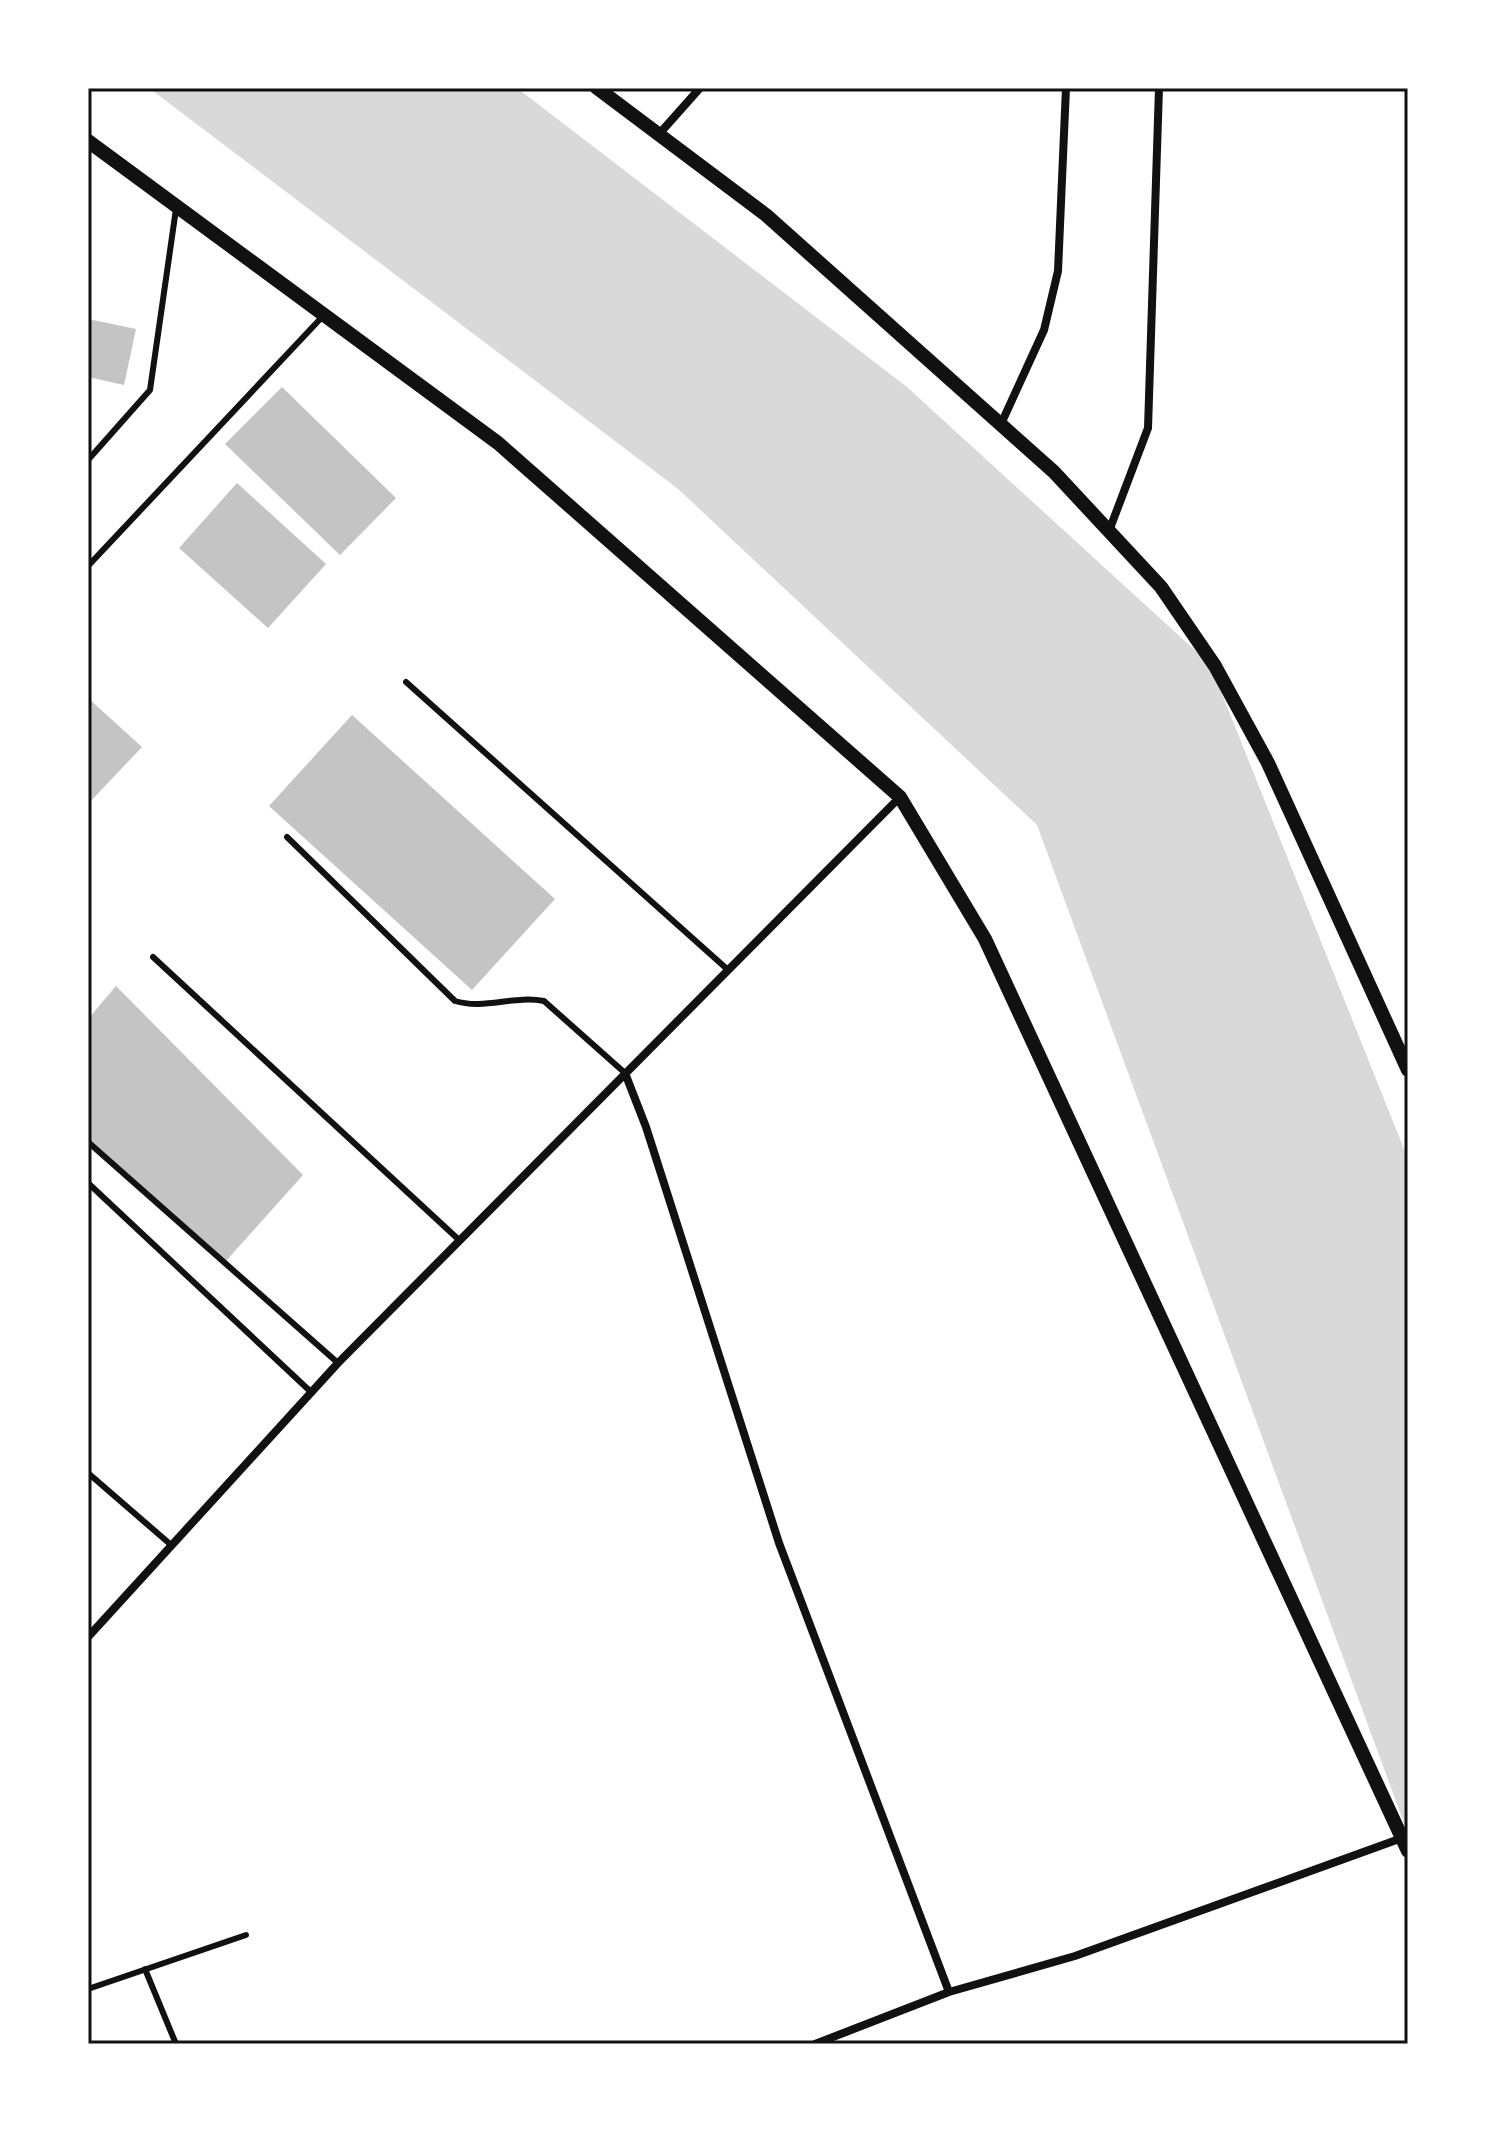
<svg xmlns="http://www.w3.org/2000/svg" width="1496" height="2132" font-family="'Asap Condensed',sans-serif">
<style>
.water{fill:#d9d9d9}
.building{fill:#c4c4c4}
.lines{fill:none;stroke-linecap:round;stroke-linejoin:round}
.service{stroke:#111;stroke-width:6}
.minor{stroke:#111;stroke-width:8}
.tertiary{stroke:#111;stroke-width:14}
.neatline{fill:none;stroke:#111;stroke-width:3}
</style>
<rect width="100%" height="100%" fill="#fff"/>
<path class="water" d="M149,88H517L907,387L1210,664L1408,1159V1834L1037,825L677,488Z"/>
<path class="building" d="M88,319L136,329L124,385L88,377Z
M282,387L396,498L340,555L225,444Z
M237,483L326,564L268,628L179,548Z
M88,698L142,747L88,804Z
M352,715L555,899L472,990L269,806Z
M116,986L303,1175L225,1262L88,1141V1019Z"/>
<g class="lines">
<path class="service" d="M88,460L150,390L176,209
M88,566L323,316
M406,682L727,969
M287,837L455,1001C484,1010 514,995 544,1001L625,1073
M153,957L458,1239
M88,1142L338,1363
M88,1183L311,1392
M88,1473L170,1544
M145,1969L176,2044
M88,1989L246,1935"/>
<path class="minor" d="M660,133L700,88
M1001,424L1044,330L1058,271L1066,88
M1109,531L1148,428L1159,88
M625,1073L646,1127L779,1543L949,1992
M88,1637L338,1363L900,797
M815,2044L949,1992L1075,1956L1402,1838"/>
<path class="tertiary" d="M597,88L766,215L1054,472L1161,587L1215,666L1268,763L1408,1070
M88,141L498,443L900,797L985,939L1408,1851"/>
</g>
<rect width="1496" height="2132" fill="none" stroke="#ffffff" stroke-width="180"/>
<rect x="90" y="90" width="1316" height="1952" class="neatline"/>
</svg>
